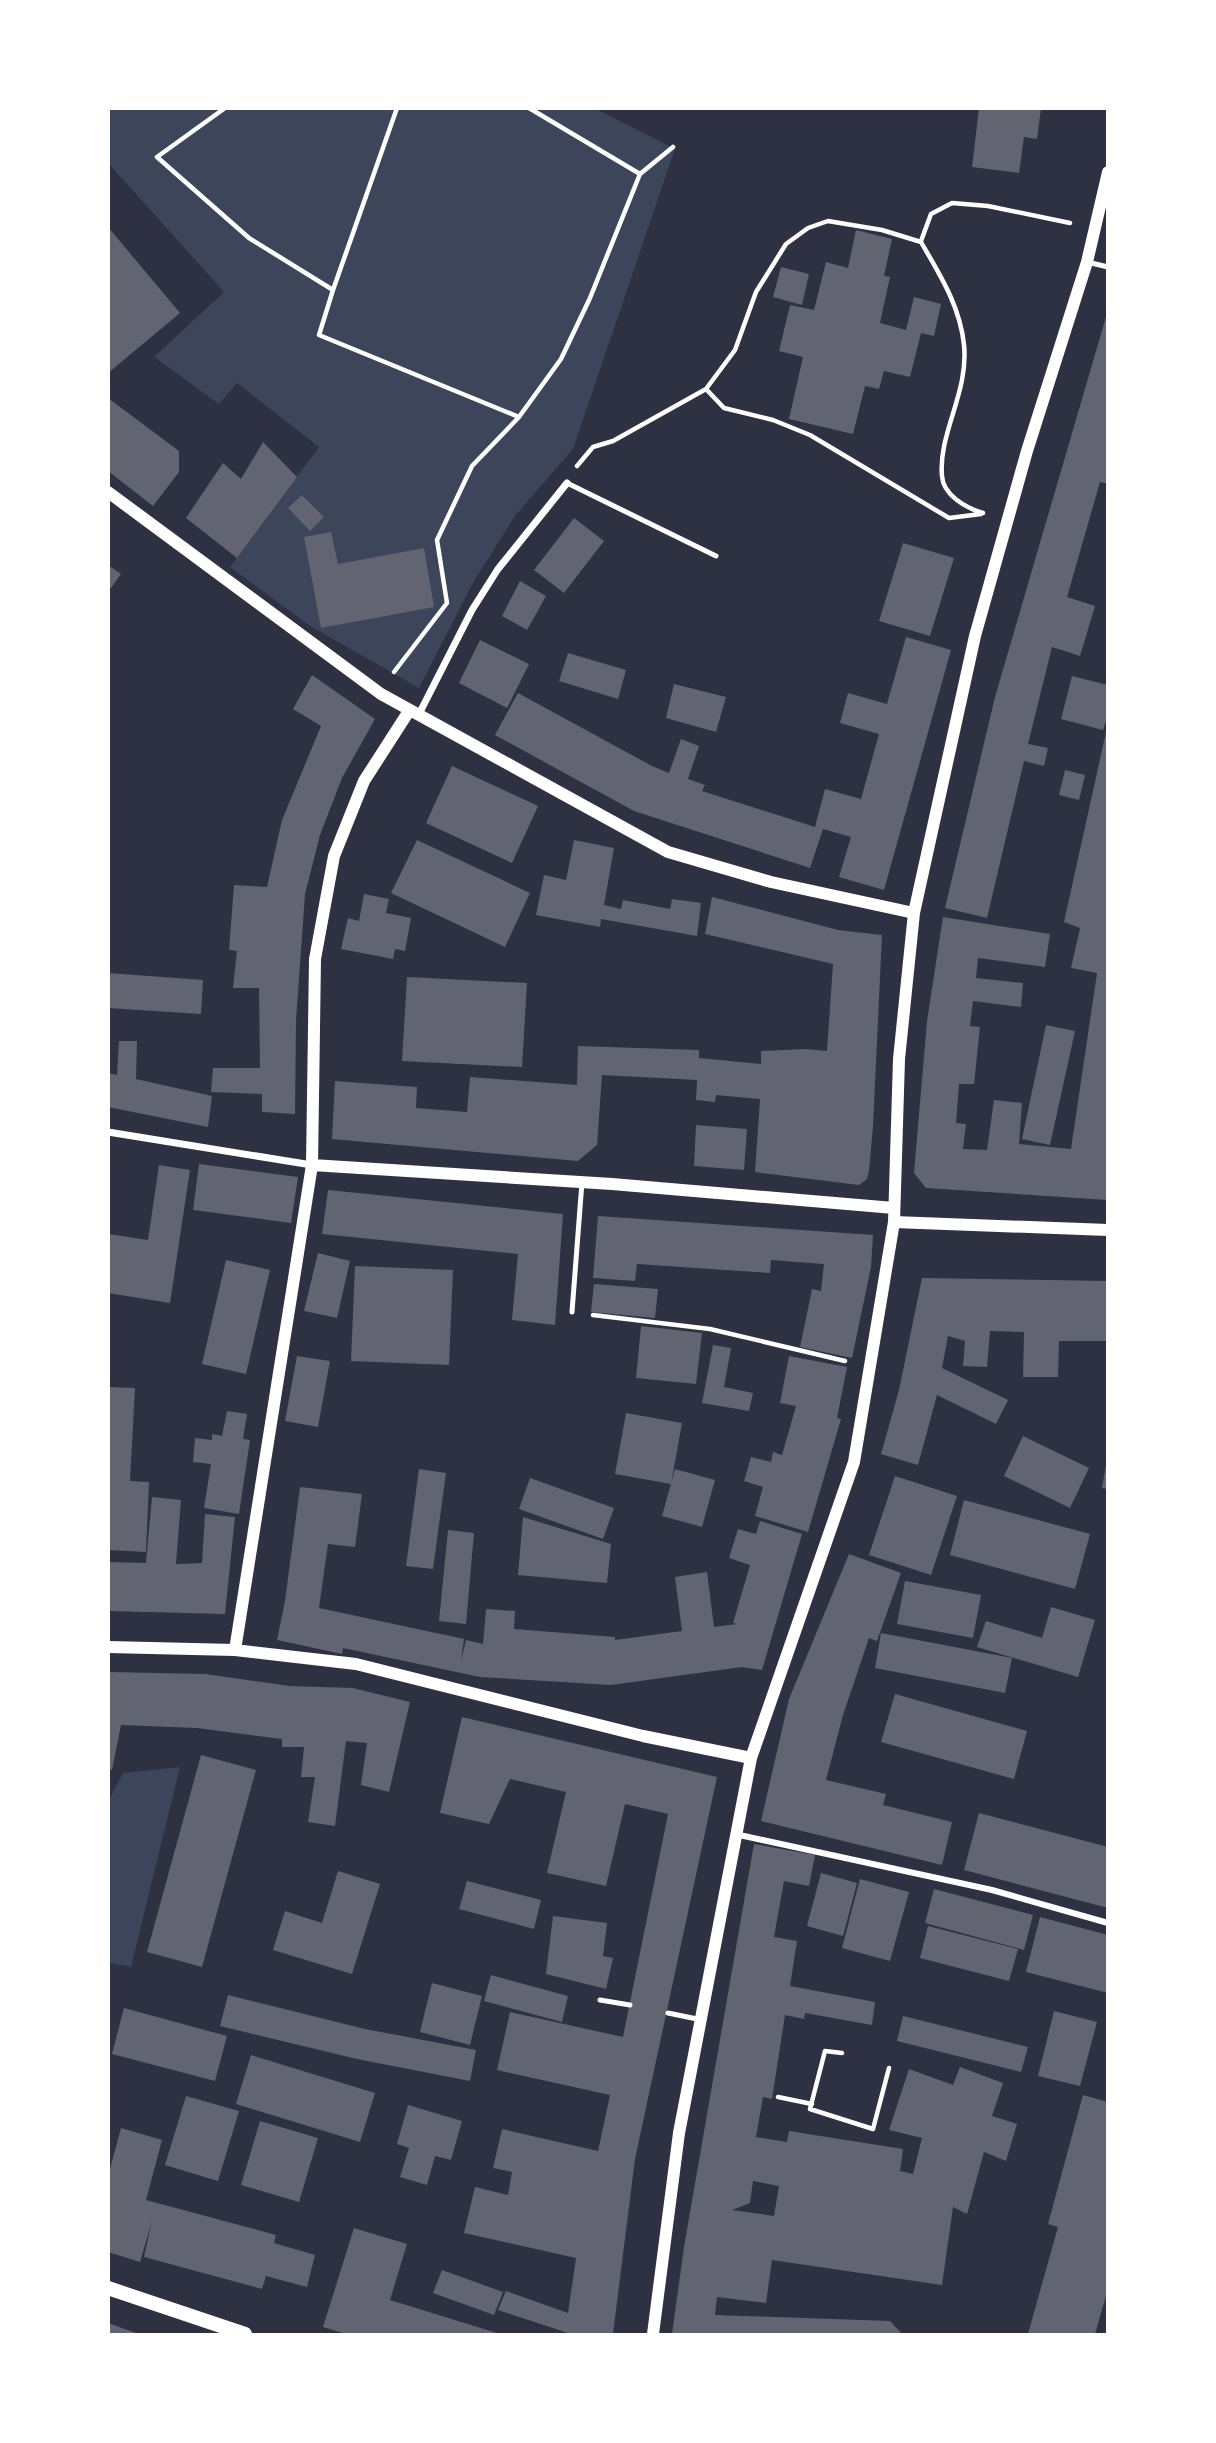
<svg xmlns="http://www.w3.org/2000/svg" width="1216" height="2443" font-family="'Source Sans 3',sans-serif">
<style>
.green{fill:#3c4559}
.building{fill:#626471;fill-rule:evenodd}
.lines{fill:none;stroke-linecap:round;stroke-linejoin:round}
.path{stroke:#fff;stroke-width:4.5}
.service{stroke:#fff;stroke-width:5}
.pedestrian{stroke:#fff;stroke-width:6}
.minor{stroke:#fff;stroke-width:7}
.tertiary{stroke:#fff;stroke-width:12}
.secondary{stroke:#fff;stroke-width:14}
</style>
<rect width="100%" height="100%" fill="#2d3142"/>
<path class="green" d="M109,108L596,109L675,149L573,449L515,516L474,581L419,688L310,626L230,567L319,447L237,383L219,404L154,357L224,292L109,164Z
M180,1767L131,1967L109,1963V1800L123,1773Z"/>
<path class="building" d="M979,108H1041L1037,139L1024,137L1019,173L972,167Z
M108,227L180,313L108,373Z
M856,230L892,239L884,276L890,277L880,323L906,330L914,297L941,304L934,336L921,333L910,377L884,371L879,389L865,386L853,434L789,419L803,357L779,351L790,305L814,310L826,262L848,268Z
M781,267L809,274L802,305L773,297Z
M1108,310V484L1100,482L1067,597L1095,606L1080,656L1052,647L1028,744L1048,748L1044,766L1024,761L987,918L945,908L995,697Z
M108,398L179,451V472L153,506L108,471Z
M263,442L297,477L237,558L186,518L223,463L241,479Z
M302,495L324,517L310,531L288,508Z
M574,518L604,541L564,593L534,570Z
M331,532L338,564L424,548L434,607L321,628L304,537Z
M903,543L954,558L930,636L879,621Z
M108,565L121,574L108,592Z
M520,581L546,596L527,630L502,616Z
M906,637L951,650L884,890L839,877L851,837L823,829L810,868L634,811L495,735L518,693L652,766L669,773L681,739L699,746L688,779L705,785L702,791L815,827L825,789L861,799L879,734L840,723L848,693L887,704Z
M480,640L529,664L507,708L459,683Z
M568,653L626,670L618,699L559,681Z
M312,675L375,719L342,778L320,835L305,894L296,1021L295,1114L262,1112V1094L211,1092L213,1068H260L259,988H233L237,951L229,950L234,885L267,887L282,820L321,726L293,709Z
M1072,676L1108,685V714L1103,730L1061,719Z
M674,684L726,697L716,732L666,718Z
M1106,732L1108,1200L926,1188L914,1173L927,1021L943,917L1050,934L1045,967L978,958L976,978L1023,983L1021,1007L973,1001L970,1026L980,1027L974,1084H959L956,1123L966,1124L963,1149L987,1150L994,1100L1022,1103L1019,1144L1071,1149L1097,973L1071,968L1080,928L1064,922Z
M452,766L538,806L512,863L426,823Z
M1065,770L1085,775L1079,800L1059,795Z
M417,840L530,893L505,947L391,893Z
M574,840L614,848L604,905L621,909L623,900L670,909L672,899L701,903L697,936L601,919L600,927L536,915L544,875L566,880Z
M364,894L389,899L386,913L411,918L405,951L395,949L393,959L341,949L348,918L359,921Z
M712,897L838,930L882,935L873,1126L869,1171L867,1179L859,1185L755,1172L760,1099L716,1095L715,1102L696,1100L697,1080L602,1075L597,1145L578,1161L332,1139L335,1081L417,1087L416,1108L467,1112L470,1077L577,1085L578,1046L699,1050V1058L761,1064V1051L805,1049L827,1051L833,964L705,934Z
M108,973L203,980L201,1014L108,1008Z
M407,977L527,983L522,1067L402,1061Z
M1046,1025L1075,1031L1050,1145L1022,1139Z
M119,1041H137L136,1079L212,1096L208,1127L108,1107V1073L117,1075Z
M696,1125L747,1129L744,1170L694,1166Z
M199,1164L298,1177L291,1223L193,1210Z
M159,1165L190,1170L170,1303L108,1293V1234L148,1240Z
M328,1190L563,1214L555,1325L512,1320L518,1254L322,1234Z
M598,1216L873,1235L871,1267L852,1358L800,1347L812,1289L821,1291L824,1264L771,1260L770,1273L637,1264L635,1281L593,1278Z
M318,1253L350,1261L337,1318L304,1311Z
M226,1260L270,1270L246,1374L202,1364Z
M355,1266L453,1270L449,1365L351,1361Z
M922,1278L1108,1281V1341H1059L1058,1377H1023L1024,1332L990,1331L987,1367L963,1366L965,1341L948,1336L942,1368L1008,1400L996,1424L937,1395L918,1465L881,1454L899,1390Z
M594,1284L658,1289L655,1318L591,1312Z
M641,1326L702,1333L696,1384L636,1378Z
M713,1345L731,1348L724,1387L753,1393L749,1411L702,1403Z
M297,1356L330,1361L318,1427L285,1421Z
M789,1356L847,1367L837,1418L841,1419L808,1532L755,1516L763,1487L744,1481L751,1457L771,1462L773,1452L782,1455L796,1406L780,1403Z
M108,1387L135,1388L130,1481L149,1482L146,1552L108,1550Z
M227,1411L247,1414L243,1439L250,1440L239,1514L204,1508L211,1464L193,1462L195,1438L212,1440V1434L222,1436Z
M626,1413L682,1423L671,1484L615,1474Z
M1023,1436L1089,1468L1070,1508L1004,1476Z
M1106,1465L1108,1466V1489L1102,1488Z
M419,1469L446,1473L433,1569L406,1566Z
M675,1469L715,1480L702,1527L662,1516Z
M895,1476L957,1496L931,1575L869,1555Z
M530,1478L614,1508L603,1539L519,1509Z
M300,1487L362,1494L355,1547L328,1544L319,1608L464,1639L461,1661L466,1640L483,1644L486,1609L515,1611L514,1629L615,1637V1640L682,1631L675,1577L707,1572L714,1627L737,1624L733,1623L750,1565L729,1558L738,1529L756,1534L760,1521L802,1534L762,1670L742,1667L611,1685L480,1677L343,1648L342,1654L277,1640L285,1601Z
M152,1497L181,1500L176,1564L202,1563L205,1514L235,1517L225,1614L108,1611V1562L146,1563Z
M964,1500L1090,1534L1075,1589L950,1555Z
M523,1517L611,1544L607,1583L518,1575Z
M448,1530L474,1533L466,1624L439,1621Z
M849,1554L901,1573L877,1641L869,1638L843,1715L826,1780L886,1794L883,1805L952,1822L942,1865L761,1821L789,1699Z
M905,1581L981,1595L973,1638L897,1624Z
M1051,1607L1095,1620L1078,1677L977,1647L986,1621L1042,1638Z
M881,1633L1012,1658L1005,1693L875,1668Z
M108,1672L205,1674L290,1686L353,1688L410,1702L389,1792L361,1785L367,1743L346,1741L335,1826L308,1822L315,1777H301L304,1747H282V1739L197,1728L121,1725L112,1770H108Z
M895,1694L1027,1731L1014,1779L881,1742Z
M462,1717L717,1777L635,2159L613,2334H571L498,2310L506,2291L568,2313L576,2258L464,2233L475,2187L508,2195L512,2172L493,2168L502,2129L598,2151L610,2095L497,2070L510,2012L623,2037L668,1814L625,1804L606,1886L547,1873L566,1792L510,1779L489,1824L440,1813Z
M201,1755L256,1770L202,1967L147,1952Z
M979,1813L1108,1847V1908L964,1870Z
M754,1844L815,1855L809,1886L784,1881L774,1937L797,1941L790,1986L875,2002L872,2025L805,2013L804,2019L785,2015L772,2099L763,2097L756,2137L787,2142L789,2131L903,2149L900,2171L913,2174L922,2138L889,2130L909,2069L953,2085L960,2067L1003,2083L992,2116L1017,2124L1006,2161L984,2152L967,2214L953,2207L942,2285L772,2260L766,2303L717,2297L715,2315L890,2321L902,2334H672L684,2247ZM753,2181L779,2186L774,2216L732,2210L750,2203Z
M338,1871L380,1884L352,1974L273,1950L285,1911L322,1923Z
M821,1873L857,1883L843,1936L807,1926Z
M860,1879L909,1892L890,1961L842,1948Z
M467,1881L541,1900L534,1929L459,1909Z
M934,1889L1033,1915L1024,1950L925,1923Z
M553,1916L607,1923L603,1956L613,1958L606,1989L546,1974Z
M1040,1917L1108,1935V1993L1026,1972Z
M928,1926L1018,1949L1009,1981L920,1958Z
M491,1975L568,1996L562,2022L484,2001Z
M432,1983L482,1996L470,2045L420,2032Z
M228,1995L365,2029L476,2050L470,2081L357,2059L220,2026Z
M124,2008L227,2036L215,2081L112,2054Z
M1054,2011L1097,2022L1080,2086L1038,2076Z
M903,2016L1028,2047L1021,2072L897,2041Z
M251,2055L375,2093L360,2142L236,2104Z
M1083,2095L1108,2102V2289L1095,2334H1028L1058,2227L1048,2224Z
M186,2096L239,2111L218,2181L165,2165Z
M408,2105L462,2121L451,2160L435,2156L427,2185L400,2177L409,2148L397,2144Z
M260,2121L318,2138L299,2202L241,2185Z
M121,2128L162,2140L146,2200L276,2235L274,2243L315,2255L307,2287L266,2276L262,2289L144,2257L152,2221L140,2262L108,2252V2176Z
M354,2228L407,2244L390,2300L500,2334H346L323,2327Z
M442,2270L503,2292L494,2315L433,2293Z
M108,2323L139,2334H108Z"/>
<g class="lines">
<path class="path" d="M225,108L157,157L249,238L333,290L319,335L519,417
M529,108L640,174
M921,241L931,214L952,203L988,206L1070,223
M333,290L397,108
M706,389L724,408L773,420L810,435L949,518L981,514
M577,466L593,447L613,441L706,389L735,350L756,292L786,244L808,228L828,221L882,230L921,242C940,275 960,306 964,345C969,392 938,434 942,476C943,495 966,508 983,513
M394,672L447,603L437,540L472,466L519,417L561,359L590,298L640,174L673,147
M593,1315L710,1329L845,1361
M842,2053L825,2051L810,2109L873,2129L889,2068
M778,2097L812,2104"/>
<path class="service" d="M1087,262L1108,267
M567,483L716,556
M572,1312L582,1182
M600,2000L630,2005
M668,2013L702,2020"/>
<path class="pedestrian" d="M735,1834L992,1890L1108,1923"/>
<path class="minor" d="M418,716L472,610L498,569L567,483
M108,1132L312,1165"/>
<path class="tertiary" d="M108,492L381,694L668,852L771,882L914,913
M312,1165L612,1184L894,1208
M894,1222L1108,1230
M108,1647L235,1650L356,1664L643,1736L751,1758
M235,1650L312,1165L315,959L334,856L364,781L409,711
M653,2334L679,2133L751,1758L854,1462L894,1222L899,1059L914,913L975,636L1027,451L1087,262L1108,172"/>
<path class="secondary" d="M108,2288L245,2334"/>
</g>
<rect width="1216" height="2443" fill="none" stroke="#ffffff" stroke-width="220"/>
</svg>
